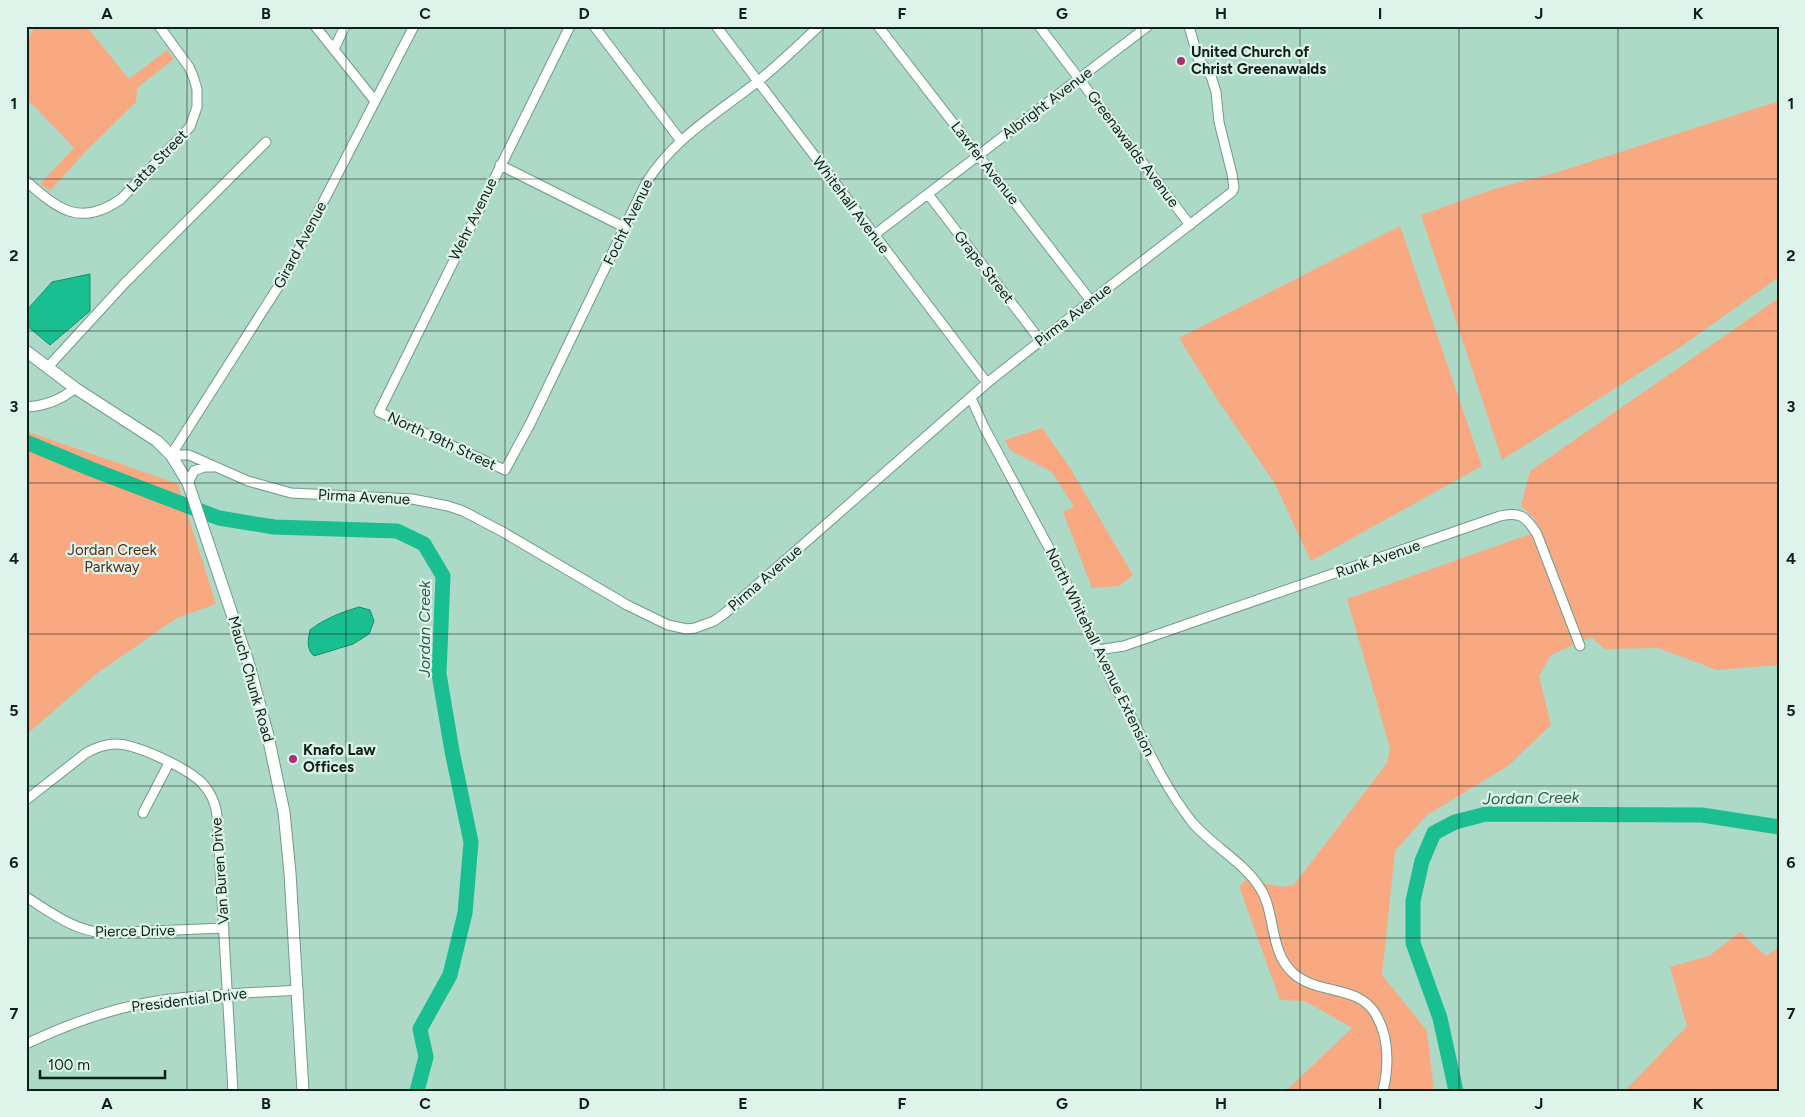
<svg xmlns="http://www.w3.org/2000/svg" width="1805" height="1117" font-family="Figtree,sans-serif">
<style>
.green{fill:#f8a981}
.water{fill:#19be91;stroke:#168f6d}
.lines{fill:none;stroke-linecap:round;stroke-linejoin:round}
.river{stroke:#19be91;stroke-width:15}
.minor-casing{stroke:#719b8a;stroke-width:11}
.major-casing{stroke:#719b8a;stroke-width:13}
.minor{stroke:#fff;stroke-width:9}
.major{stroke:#fff;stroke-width:11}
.grid{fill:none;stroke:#0f201a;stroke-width:1;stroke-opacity:0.55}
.poi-dot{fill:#ad2d7b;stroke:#def4eb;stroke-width:2}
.labels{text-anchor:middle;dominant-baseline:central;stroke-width:4.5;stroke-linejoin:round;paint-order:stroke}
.poi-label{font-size:15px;font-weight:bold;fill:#0f201a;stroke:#def4eb;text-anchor:start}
.street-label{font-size:15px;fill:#0f201a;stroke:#def4eb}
.park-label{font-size:15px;fill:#572e18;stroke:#def4eb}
.water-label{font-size:16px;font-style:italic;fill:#255e4a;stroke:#def4eb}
.neatline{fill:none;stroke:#0f201a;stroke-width:2}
.grid-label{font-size:16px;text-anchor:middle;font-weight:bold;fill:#0f201a}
</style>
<rect width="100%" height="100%" fill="#add9c7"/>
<path class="green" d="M35,26H86L129,79L167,50L174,59L137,88L136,102L86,151L50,191L40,184L74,148L36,108L26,99V44Z
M1779,101V277L1679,348L1502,460L1421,215L1497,188L1555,173Z
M1400,226L1482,466L1311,561L1275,484L1215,396L1179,338Z
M1779,298V665L1717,670L1658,648L1605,649L1591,637L1551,655L1539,676L1551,725L1508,766L1427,815L1395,851L1382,975L1427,1031L1434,1091H1286L1352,1028L1305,1001L1280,1000L1239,886L1246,880L1283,887L1294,885L1387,763L1390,748L1347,599L1539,531L1534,518L1521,506L1530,471Z
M1042,428L1070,468L1133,575L1119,586L1092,588L1063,512L1074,507L1052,472L1010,450L1005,440Z
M26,431L178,484L216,604L177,618L96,674L26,735Z
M1740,932L1766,956L1779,947V1091H1625L1687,1026L1670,967L1709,956Z"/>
<path class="water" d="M90,274V311L50,345L26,325V311L52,282Z
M359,607L370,610L374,621L369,634L353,644L314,656C306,649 308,640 310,630C324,619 342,612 359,607Z"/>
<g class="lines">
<path class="river" d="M26,442L91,469L219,518L274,527L397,531L424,544L443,576L439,674L452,751L471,842L465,913L450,975L420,1029L426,1057L417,1091
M1456,1091L1440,1018L1413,943V901L1422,861L1434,833L1455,822L1486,814L1702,815L1779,827"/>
<g class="minor-casing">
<path id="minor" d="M315,26L375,101
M570,26L379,412L505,470L530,424L646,183C673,139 717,113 756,83C778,65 799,45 819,26
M594,26L681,141
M716,26L987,383
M878,26L1091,301
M1039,26L1190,225
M334,49L345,26
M500,165L624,227
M26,181C58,209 80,228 121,199L190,127L197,107V89L193,76L189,67L159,26
M928,194L1040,340
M874,235L1148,26
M47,368L125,283L266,142
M971,398L984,427L1057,563L1116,690L1121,696C1143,739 1162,784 1192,822C1212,846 1243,861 1260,888C1276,913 1269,950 1292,972C1315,995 1357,984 1375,1013C1389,1036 1389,1065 1383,1091
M26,407C45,406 61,400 75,388
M171,455H189L248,481L291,493L412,499L448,506L463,511L503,532L627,605L668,625L687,629L695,628L714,621L724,614L987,383L1091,301L1232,192L1234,188L1232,174L1219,122L1216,92L1211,76L1198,58L1189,26
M171,455L285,276L414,26
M188,483L194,471L204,467H213
M1098,650L1124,646L1500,516C1521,511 1526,517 1537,534L1580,646
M26,800L86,753C95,748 105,744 116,744C136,744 185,767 201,782C210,791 216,804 217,816L233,1091
M143,813L169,763
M26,897C52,913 74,931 105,933L224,928
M26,1044C68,1024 111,1008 157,1001C203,994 251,993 298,990"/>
</g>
<g class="major-casing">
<path id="major" d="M26,351L75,388L157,441L171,455L188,483L249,665L268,736L284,812L290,873L303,1091"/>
</g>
<use href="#minor" class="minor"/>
<use href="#major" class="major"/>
</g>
<path class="grid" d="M187,26V1091M346,26V1091M505,26V1091M664,26V1091M823,26V1091M982,26V1091M1141,26V1091M1300,26V1091M1459,26V1091M1618,26V1091M26,179H1779M26,331H1779M26,483H1779M26,634H1779M26,786H1779M26,938H1779"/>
<g class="poi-dot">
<circle cx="1181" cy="61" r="5"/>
<circle cx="293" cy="759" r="5"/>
</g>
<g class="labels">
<g class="poi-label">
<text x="1191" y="52">United Church of<tspan x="1191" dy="17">Christ Greenawalds</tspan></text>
<text x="303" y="750">Knafo Law<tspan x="303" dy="17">Offices</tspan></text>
</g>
<g class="street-label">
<text transform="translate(1047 103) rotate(-37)">Albright Avenue</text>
<text transform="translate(1133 149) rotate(53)">Greenawalds Avenue</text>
<text transform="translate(157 161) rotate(-46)">Latta Street</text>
<text transform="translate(985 163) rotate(52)">Lawfer Avenue</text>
<text transform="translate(851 205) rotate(53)">Whitehall Avenue</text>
<text transform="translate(473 219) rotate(-64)">Wehr Avenue</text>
<text transform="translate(628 222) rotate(-64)">Focht Avenue</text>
<text transform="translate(300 245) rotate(-62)">Girard Avenue</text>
<text transform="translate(984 267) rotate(52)">Grape Street</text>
<text transform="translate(1073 315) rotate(-38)">Pirma Avenue</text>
<text transform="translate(442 441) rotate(25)">North 19th Street</text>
<text transform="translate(364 497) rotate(3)">Pirma Avenue</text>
<text transform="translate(1378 559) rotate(-19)">Runk Avenue</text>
<text transform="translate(765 578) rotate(-41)">Pirma Avenue</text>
<text transform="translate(1100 652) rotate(64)">North Whitehall Avenue Extension</text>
<text transform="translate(251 679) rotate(74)">Mauch Chunk Road</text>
<text transform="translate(220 871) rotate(-94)">Van Buren Drive</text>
<text transform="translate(135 931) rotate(-1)">Pierce Drive</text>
<text transform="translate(189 1000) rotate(-7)">Presidential Drive</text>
</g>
<g class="park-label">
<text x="112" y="550">Jordan Creek<tspan x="112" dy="17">Parkway</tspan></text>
</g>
<g class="water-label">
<text transform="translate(424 629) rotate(-90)">Jordan Creek</text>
<text transform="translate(1531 798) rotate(-1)">Jordan Creek</text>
</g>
</g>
<rect width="1805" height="1117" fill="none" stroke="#def4eb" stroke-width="55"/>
<path d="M40 1070v8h125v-8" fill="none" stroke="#0f201a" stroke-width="2.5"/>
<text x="48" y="1070" font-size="15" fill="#0f201a" stroke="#def4eb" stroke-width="4" paint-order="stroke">100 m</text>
<rect x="28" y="28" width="1750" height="1062" class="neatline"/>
<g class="grid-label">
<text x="107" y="19">A</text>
<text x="266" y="19">B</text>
<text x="425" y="19">C</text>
<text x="584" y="19">D</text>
<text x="743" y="19">E</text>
<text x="902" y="19">F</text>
<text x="1062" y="19">G</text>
<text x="1221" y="19">H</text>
<text x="1380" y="19">I</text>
<text x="1539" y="19">J</text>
<text x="1698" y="19">K</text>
<text x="14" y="109">1</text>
<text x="1791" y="109">1</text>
<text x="14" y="261">2</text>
<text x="1791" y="261">2</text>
<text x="14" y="412">3</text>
<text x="1791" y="412">3</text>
<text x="14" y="564">4</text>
<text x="1791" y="564">4</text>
<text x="14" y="716">5</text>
<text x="1791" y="716">5</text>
<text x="14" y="868">6</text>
<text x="1791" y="868">6</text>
<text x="14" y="1019">7</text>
<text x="1791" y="1019">7</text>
<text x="107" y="1109">A</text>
<text x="266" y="1109">B</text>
<text x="425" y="1109">C</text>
<text x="584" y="1109">D</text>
<text x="743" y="1109">E</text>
<text x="902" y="1109">F</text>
<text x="1062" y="1109">G</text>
<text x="1221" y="1109">H</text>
<text x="1380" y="1109">I</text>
<text x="1539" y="1109">J</text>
<text x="1698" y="1109">K</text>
</g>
</svg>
